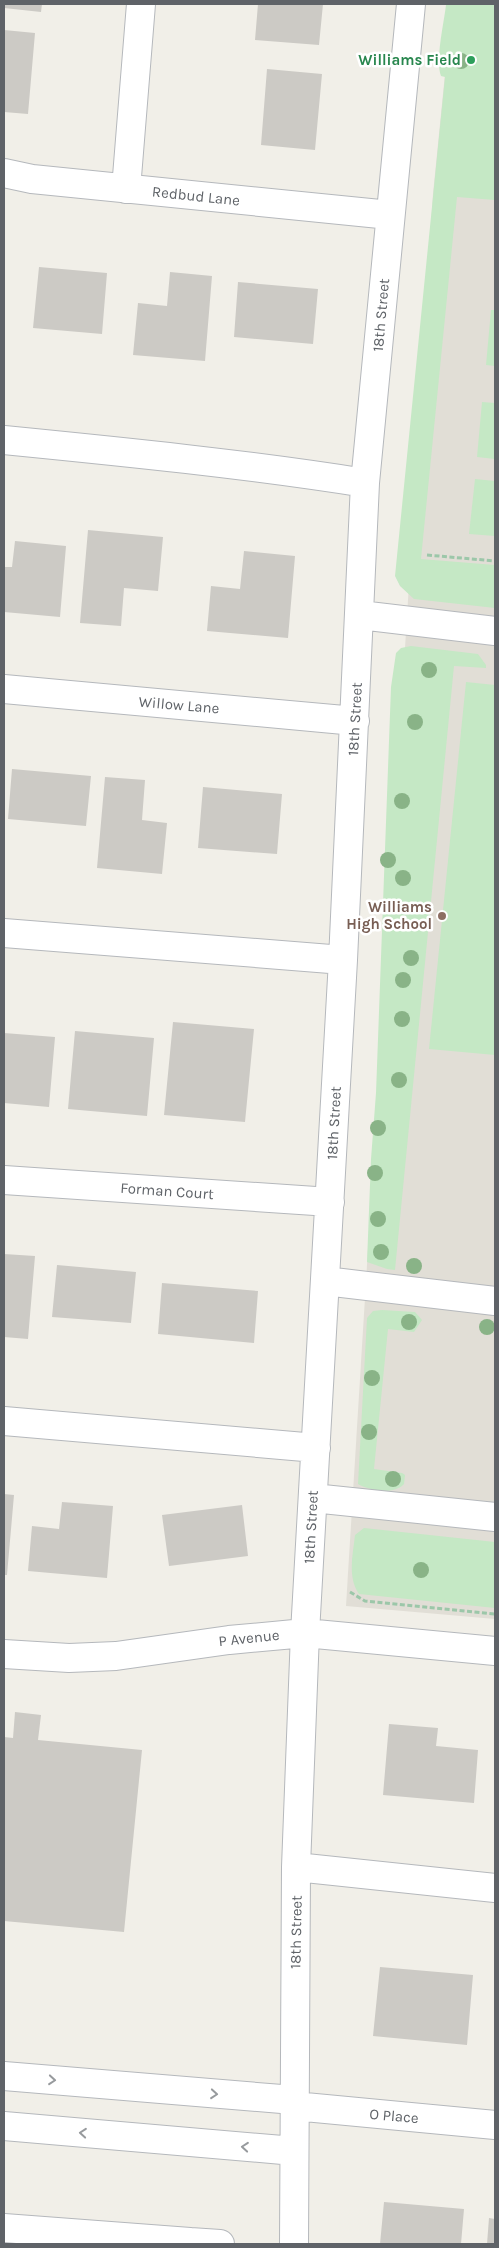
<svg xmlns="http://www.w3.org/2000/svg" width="499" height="2248" font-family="Karla,sans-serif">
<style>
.education{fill:#e1ded6}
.green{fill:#c5e8c5}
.building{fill:#cccac5}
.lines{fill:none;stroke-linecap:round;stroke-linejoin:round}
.minor-casing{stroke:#b5b8bc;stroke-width:30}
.path{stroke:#9cc7a9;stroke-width:3;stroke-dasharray:5 2.5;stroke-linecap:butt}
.minor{stroke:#fff;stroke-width:28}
.tree{fill:#89b387}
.oneway{stroke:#979a9d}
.leisure-dot{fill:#2e9e5b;stroke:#fff;stroke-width:2}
.education-dot{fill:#8d6e63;stroke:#fff;stroke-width:2}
.labels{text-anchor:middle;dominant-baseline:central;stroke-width:5;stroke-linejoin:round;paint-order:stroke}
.leisure-label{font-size:15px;font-weight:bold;fill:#27864d;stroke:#fff;text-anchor:end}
.street-label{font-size:15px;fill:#5f6368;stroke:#fff}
.education-label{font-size:15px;font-weight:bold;fill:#785e54;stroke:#fff;text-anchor:end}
</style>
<rect width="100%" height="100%" fill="#f1efe8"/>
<path class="education" d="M452,4H495V1619L346,1606L433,194Z"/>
<path class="green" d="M452,4H495V200L457,197L421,559L495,565V608L414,599L400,586L395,576L445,77L441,76C435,60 444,23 446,5Z
M491,310H495V366L486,365Z
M482,402L495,403V459L477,457Z
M475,479L495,481V536L469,534Z
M411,646L478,654L486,665V668L454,666L395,1270L387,1269L367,1262L371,1159L376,1093L391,687L396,653L401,648Z
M466,682L495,685V1055L429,1049Z
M382,1310L415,1312L422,1320L414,1332L388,1329L374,1469L402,1473L405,1475L404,1484C394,1495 370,1491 358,1484L367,1318L373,1311Z
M364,1528L495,1542V1608L359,1594C347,1577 353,1554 355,1535Z"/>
<path class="building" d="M4,4H42L41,12L4,8Z
M258,4H323L319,45L255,40Z
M4,30L35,33L28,114L4,112Z
M267,69L322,74L315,150L261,145Z
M39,267L107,273L102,334L33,328Z
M170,272L212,276L205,361L133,355L138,303L167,306Z
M238,282L318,289L313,344L234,337Z
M88,530L163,537L158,591L124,588L121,626L80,623Z
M15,541L66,546L60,617L4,612V567H12Z
M244,551L295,556L288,638L207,631L211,586L240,589Z
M12,769L91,776L86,826L8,819Z
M105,777L145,780L142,820L167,823L162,874L97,868Z
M203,787L282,794L277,854L198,848Z
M173,1022L254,1029L245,1122L164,1115Z
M75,1031L154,1038L147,1116L68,1109Z
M4,1033L55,1037L49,1107L4,1103Z
M4,1254L35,1256L28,1339L4,1337Z
M57,1265L136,1272L131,1323L52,1317Z
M162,1283L258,1291L254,1343L158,1334Z
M4,1494L14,1495L7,1575H4Z
M62,1502L113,1506L107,1578L28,1571L32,1526L59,1529Z
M242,1505L248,1556L169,1566L162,1515Z
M15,1712L41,1715L38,1740L142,1750L124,1932L4,1921V1737L13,1738Z
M389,1724L438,1728L436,1746L478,1750L474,1803L383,1795Z
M380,1967L473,1975L467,2045L373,2036Z
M384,2202L464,2209L461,2244H380Z
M489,2218L495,2219V2244H487Z"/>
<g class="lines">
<g class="minor-casing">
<path id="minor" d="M4,173L32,179L390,215
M126,189L141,4
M4,440C125,452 245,464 365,483
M360,615L495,631
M4,689L355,721
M4,933L343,960
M4,1180L330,1202
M325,1281L495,1301
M4,1421L316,1448
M313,1498L495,1517
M4,1654L69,1658L116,1656L229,1640L305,1633L495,1651
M296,1867L495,1888
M4,2076L294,2100
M294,2106L495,2125
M4,2126L294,2151
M4,2228L190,2242
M190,2244V2242L220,2244
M294,2244L296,1867L305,1633L343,960L365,483L411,4"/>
</g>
<path class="path" d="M427,555L495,561
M350,1592L365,1601L495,1614"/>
<use href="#minor" class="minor"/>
</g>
<g class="tree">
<circle cx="461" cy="61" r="8"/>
<circle cx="429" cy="670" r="8"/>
<circle cx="415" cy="722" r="8"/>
<circle cx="402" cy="801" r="8"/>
<circle cx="388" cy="860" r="8"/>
<circle cx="403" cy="878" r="8"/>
<circle cx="411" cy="958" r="8"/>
<circle cx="403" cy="980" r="8"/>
<circle cx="402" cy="1019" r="8"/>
<circle cx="399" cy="1080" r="8"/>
<circle cx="378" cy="1128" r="8"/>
<circle cx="375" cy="1173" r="8"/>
<circle cx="378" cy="1219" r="8"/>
<circle cx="381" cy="1252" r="8"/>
<circle cx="414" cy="1266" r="8"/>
<circle cx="409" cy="1322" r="8"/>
<circle cx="487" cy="1327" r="8"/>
<circle cx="372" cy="1378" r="8"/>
<circle cx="369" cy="1432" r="8"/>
<circle cx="393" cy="1479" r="8"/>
<circle cx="421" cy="1570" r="8"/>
</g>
<defs><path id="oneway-chevron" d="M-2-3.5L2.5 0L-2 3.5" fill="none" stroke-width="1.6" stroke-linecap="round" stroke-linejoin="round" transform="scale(1.25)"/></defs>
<g class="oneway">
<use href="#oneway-chevron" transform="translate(52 2080) rotate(5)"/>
<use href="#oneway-chevron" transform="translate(214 2094) rotate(5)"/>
<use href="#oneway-chevron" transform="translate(83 2133) rotate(-175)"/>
<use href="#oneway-chevron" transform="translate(245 2147) rotate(-175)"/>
</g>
<circle class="leisure-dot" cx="471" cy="60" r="5"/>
<circle class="education-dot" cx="442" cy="916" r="5"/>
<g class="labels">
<g class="leisure-label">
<text x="461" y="60">Williams Field</text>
</g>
<g class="street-label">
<text transform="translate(196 196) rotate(6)">Redbud Lane</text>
<text transform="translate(381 315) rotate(-85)">18th Street</text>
<text transform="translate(179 705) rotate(5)">Willow Lane</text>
<text transform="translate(355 719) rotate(-87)">18th Street</text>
<text transform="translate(334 1123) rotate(-87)">18th Street</text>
<text transform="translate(167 1191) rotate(4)">Forman Court</text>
<text transform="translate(311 1527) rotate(-87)">18th Street</text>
<text transform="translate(249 1638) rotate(-6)">P Avenue</text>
<text transform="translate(296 1932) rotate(-89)">18th Street</text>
<text transform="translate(394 2116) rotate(5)">O Place</text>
</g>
<g class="education-label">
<text x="432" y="907">Williams<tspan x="432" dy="17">High School</tspan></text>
</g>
</g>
<rect width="499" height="2248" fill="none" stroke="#5f6368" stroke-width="10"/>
</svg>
